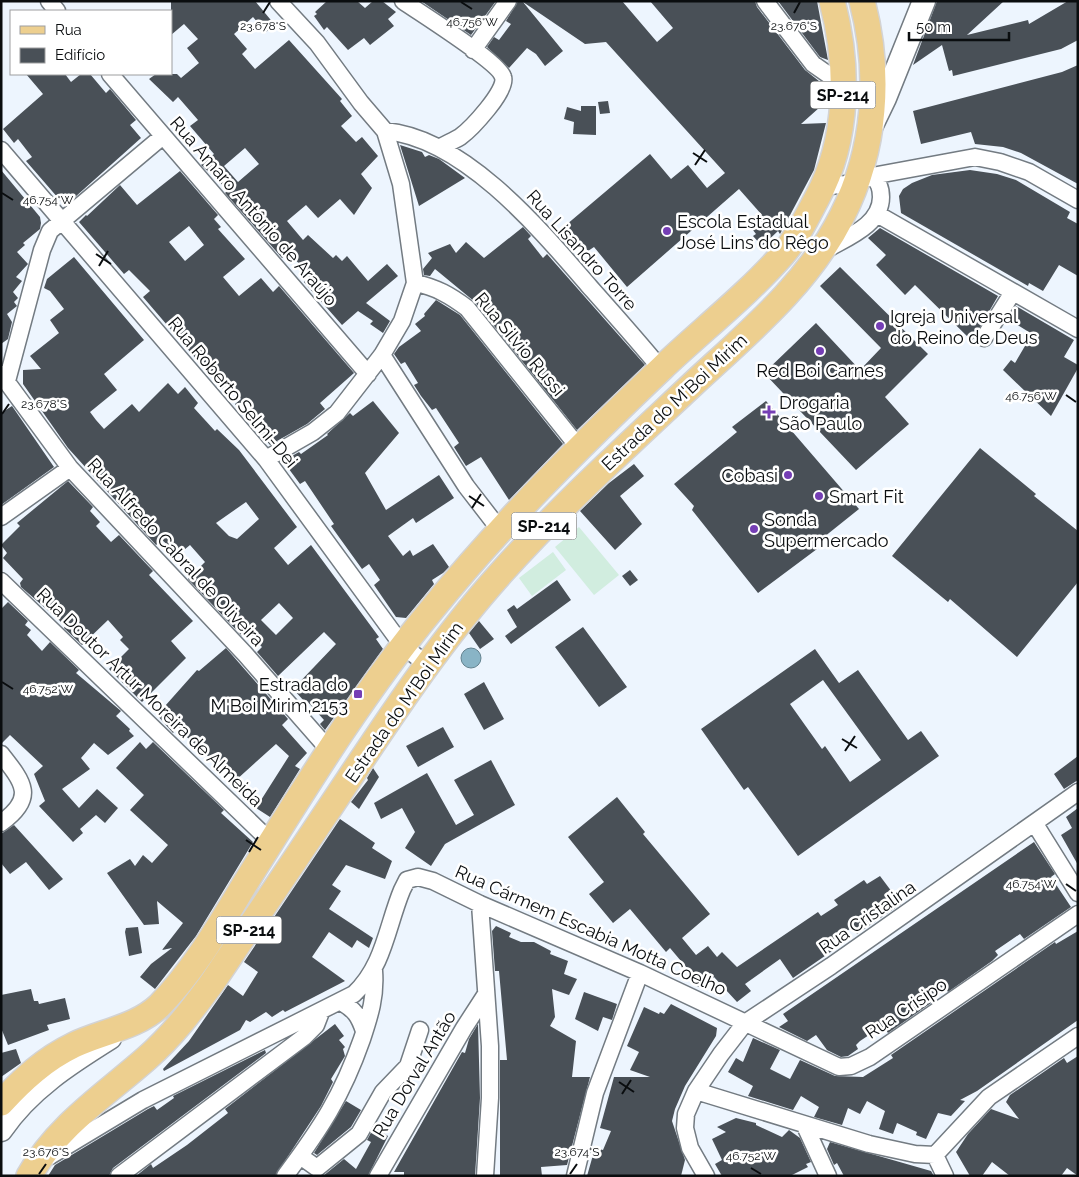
<svg xmlns="http://www.w3.org/2000/svg" width="1079" height="1177" font-family="Raleway,sans-serif">
<style>
.grass{fill:#d1eddf}
.water{fill:#89b4c6;stroke:#63828f}
.building{fill:#495057;fill-rule:evenodd}
.lines{fill:none;stroke-linecap:round;stroke-linejoin:round}
.street-casing{stroke:#737b82;stroke-width:19}
.secondary-casing{stroke:#737b82;stroke-width:25}
.primary-casing{stroke:#d3d3d4;stroke-width:28}
.street{stroke:#fff;stroke-width:16}
.secondary{stroke:#fff;stroke-width:22}
.primary{stroke:#edcf8f;stroke-width:25}
.ticks{fill:none;stroke:#0a0d0f;stroke-width:2}
.poi-dot{fill:#753eb5;stroke:#fff;stroke-width:2}
.labels{text-anchor:middle;dominant-baseline:central;stroke-width:5;stroke-linejoin:round;paint-order:stroke}
.shield{fill:#fff;stroke:#545657;stroke-width:1}
.shield-label{font-size:16px;font-weight:bold;fill:#0a0d0f}
.street-label{font-size:18px;fill:#0a0d0f;stroke:#fff}
.poi-label{font-size:18px;fill:#0a0d0f;stroke:#fff;text-anchor:start}
.ticks-label{font-size:12px;text-anchor:middle;fill:#0a0d0f;stroke:#fff;stroke-width:5;stroke-linejoin:round;paint-order:stroke}
</style>
<rect width="100%" height="100%" fill="#edf5fe"/>
<path class="grass" d="M579,527L619,575L594,595L555,547Z
M553,552L566,570L532,596L519,578Z"/>
<path class="water" d="M461 658a10 10 0 1 1 20 0a10 10 0 1 1-20 0Z"/>
<path class="building" d="M171,1H255L275,25L266,32L253,17L234,34L247,49L242,54L255,69L289,40L342,99L340,101L352,116L341,126L356,142L362,137L378,156L361,174L372,188L354,215L340,199L318,218L306,205L287,221L303,240L308,235L333,258L336,255L342,261L347,256L368,281L387,264L398,276L366,303L390,321L383,333L370,324L373,321L358,311L342,325L304,282L308,279L303,273L306,270L288,253L282,258L225,193L228,190L201,165L214,154L190,126L198,120L178,97L173,102L149,79L156,74H177L181,78L199,63L187,48L198,39L184,24L171,35ZM245,148L259,164L238,182L224,166Z
M327,1H357L365,8L373,1H382L396,12L388,19L394,26L370,45L364,38L348,50L327,27L324,30L314,16L317,14L315,12Z
M421,1H496L471,35Z
M518,1H622L657,42L673,28L650,1H755L757,7L805,70L829,89V99L801,124L826,123L814,170L780,234L778,231L762,246L753,236L756,234L749,225L759,219L762,215L739,189L627,287L594,247L588,251L566,225L650,154L671,179L688,165L707,188L725,173L606,42L585,44L523,2L563,51L545,66L536,54L527,48L509,68L487,47L494,37L499,40L511,24L506,21Z
M778,1H817L828,60L820,57Z
M937,1H1004L967,35L1028,20L1029,24L1068,1H1078V40L1061,49L953,76L952,70L949,71L942,45L913,65Z
M1078,65V184L1021,153L1003,147L975,144L971,132L921,144L913,111L1062,72Z
M26,74H65L71,82L81,74H90L106,93L110,89L136,120L130,125L141,138L65,206L26,161L32,157L18,139L14,143L3,129L43,94Z
M608,101L610,113L600,114L598,102Z
M581,106H596V135L573,134L574,122L564,119L567,107L581,111Z
M400,145L422,152L425,157L429,155L439,159L465,178L419,206Z
M1,170L40,217L41,223L40,229L23,243L25,245L17,252L28,264L16,277L22,281L13,292L18,298L14,302L17,306L7,314L12,322L8,339L1,344Z
M970,170L997,174L1016,180L1070,212L1067,218L1078,224V276L1059,265L1043,291L1029,283L1028,286L901,213L899,196L903,189L912,183L932,175Z
M180,171L218,215L214,219L221,227L218,229L245,259L223,277L239,296L261,278L273,292L279,286L354,373L320,403L325,409L307,424L270,445L235,404L241,399L228,384L222,389L143,297L150,291L129,270L124,274L79,222L86,215L87,216L120,185L137,205ZM189,226L204,245L185,261L169,242Z
M523,227L531,236L528,239L543,258L547,254L645,365L577,430L475,302L435,269L430,276L424,275L423,269L432,258L428,253L450,244L456,253L466,242L484,258Z
M880,228L998,296L972,341L915,285L905,295L876,265L886,255L868,238Z
M74,257L144,340L104,374L117,390L90,412L96,420L104,429L132,404L139,412L168,383L178,394L185,387L198,403L194,408L215,431L217,429L239,450L297,527L274,548L288,565L311,545L379,637L376,639L383,649L325,730L320,724L324,720L306,700L305,702L293,689L336,644L324,632L278,676L257,652L262,647L247,632L242,636L188,579L205,562L190,545L184,550L182,547L176,552L162,540L156,545L68,448L23,384V370L41,369L30,356L59,333L50,320L64,309L50,291L44,288L47,279ZM246,502L259,519L237,539L229,536L216,523ZM279,603L293,618L276,635L261,620Z
M840,267L928,354L885,397L909,424L856,470L764,373L816,323L860,370L881,348L820,286Z
M436,300L460,315L563,444L509,500L481,457L466,466L454,447L459,443L436,408L432,410L421,396L414,385L418,383L405,362L401,364L394,354L399,347L421,331L415,324L425,316L424,314Z
M1016,306L1074,340L1064,357L1078,365V368L1051,416L1003,370L1011,360L1015,363L1032,334L1008,319Z
M373,401L399,433L365,473L386,510L439,475L454,498L416,523L413,518L388,536L403,556L410,550L413,556L433,544L449,567L443,573L432,580L434,584L406,618L396,617L374,585L380,580L369,564L362,569L331,526L334,524L305,481L300,484L283,461L299,452L301,454L328,435L327,434L350,413L353,416Z
M766,401L859,509L814,545L817,549L758,593L692,510L694,506L674,484L737,432L732,427Z
M12,406L54,467L1,505V413Z
M980,448L1036,494L1034,496L1078,531V582L1017,657L950,599L948,602L892,556Z
M634,464L644,476L620,496L642,524L615,550L580,511L609,483Z
M68,481L93,507L90,511L100,522L96,526L111,542L119,535L153,571L149,575L193,621L171,641L186,658L142,702L109,669L129,649L120,640L123,637L108,620L82,645L64,628L65,626L59,620L21,587L20,583L23,579L3,558L7,553L1,545L20,526L17,523Z
M630,570L638,580L630,586L622,576Z
M557,580L571,600L511,644L505,636L517,627L507,610L514,605L517,609Z
M8,602L28,621L25,625L31,630L27,635L42,651L50,642L79,670L76,673L121,711L116,716L130,729L129,731L134,736L108,755L94,743L81,758L90,769L62,789L79,808L97,789L118,808L105,823L96,815L80,829L83,833L73,842L39,806L45,801L34,774L43,766L10,735L1,744V609Z
M479,621L494,639L480,649L469,633Z
M583,627L627,687L599,707L555,647Z
M226,648L288,719L282,725L307,753L295,766L300,769L270,817L256,808L289,756L276,744L235,781L177,728L173,733L157,715L197,670L199,671Z
M815,649L839,683L858,670L908,740L921,731L939,756L798,856L748,787L744,790L701,729ZM823,680L881,760L850,782L825,746L822,749L790,704Z
M484,682L504,719L484,730L464,694Z
M443,727L454,747L418,767L406,746Z
M140,742L146,749L153,742L224,810L221,813L253,842L196,936L155,989L140,977L151,964L172,948L162,950L183,923L157,901L159,924L144,925L107,873L130,859L135,866L143,855L152,863L168,845L130,810L144,795L116,768Z
M1078,756V780L1064,789L1054,774Z
M491,760L515,805L445,844L431,866L405,848L415,832L402,808L381,819L374,803L427,773L456,825L474,815L454,780Z
M373,768L379,777L359,809L351,802L368,780L367,778Z
M617,797L645,832L643,834L710,914L682,938L696,955L708,946L717,957L722,952L737,967L818,912L821,916L838,905L834,900L864,880L867,884L880,876L901,904L857,934L853,927L830,942L835,949L793,978L780,959L745,984L751,991L737,1002L714,977L703,989L693,984L697,980L670,948L666,952L630,909L613,923L589,894L604,882L568,837Z
M1078,808V865L1061,835L1072,828L1066,817Z
M340,819L375,843L372,848L392,861L385,879L346,865L332,885L341,891L329,909L373,938L369,948L357,940L352,948L329,932L312,957L345,981L285,1012L283,1010L272,1017L266,1012L250,1022L246,1020L240,1030L164,1071L163,1069L189,1041L228,985L243,996L258,972L244,962Z
M14,825L63,879L49,890L26,862L10,874L1,863V834Z
M1034,842L1055,874L1051,877L1071,907L1024,939L1020,934L995,951L998,955L992,961L948,992L944,986L928,998L931,1003L888,1033L886,1030L881,1034L878,1029L860,1041L856,1045L858,1049L848,1056L841,1057L827,1050L816,1035L807,1041L779,1027L788,1021L783,1014Z
M496,926L511,933L509,937L521,942H534L551,951L550,954L568,961L564,974L577,979L569,995L552,989L555,1017L550,1026L576,1041L572,1077H590L567,1165L541,1167L542,1176H500V1060H507L499,971H495L492,931Z
M138,927L142,953L129,956L125,932L126,928Z
M1078,931V1020L977,1091L960,1100L965,1101L951,1116L938,1113L926,1139L916,1135L917,1132L897,1123L893,1134L879,1129L885,1111L867,1101L860,1114L848,1108L842,1125L814,1117L819,1107L801,1096L793,1110L748,1096L753,1086L728,1072L736,1058L743,1062L753,1038L780,1050L770,1069L790,1079L800,1060L835,1076L863,1077L893,1058L891,1055L1055,942L1056,944Z
M31,989L34,1001H38L39,1004L65,998L70,1019L47,1025L49,1030L8,1045L1,1028V995Z
M584,992L617,1004L612,1020L603,1017L598,1031L575,1019Z
M671,1004L717,1028L716,1036L685,1086L675,1109L672,1121L685,1160L681,1176H587L595,1148L603,1150L611,1131L600,1128L614,1077H650L630,1070L639,1052L627,1046L644,1007L659,1014L660,1012L664,1014Z
M335,1024L344,1036L339,1040L345,1047L343,1049L345,1056L331,1079L333,1082L321,1106L275,1176H136L151,1164L153,1168L187,1145L228,1113L225,1109Z
M478,1024L480,1098L475,1176H404V1172H394L462,1052L465,1053L469,1039Z
M16,1049L21,1063L1,1077V1053Z
M265,1050L266,1053L113,1168L109,1176H48L55,1165L148,1109L154,1106L157,1110L174,1098L173,1096Z
M1078,1056V1176L1067,1168L1061,1176H1010L992,1162L982,1176H970L956,1152L968,1134L991,1109L1019,1119L1006,1102L1010,1095L1064,1058L1067,1063Z
M346,1101L361,1110L351,1127L317,1155L314,1153Z
M736,1118L756,1123V1125L782,1137L789,1130L800,1138L811,1162L806,1164L808,1167L790,1176H722L715,1164L722,1160L712,1139L726,1132L717,1127Z
M374,1127L388,1136L368,1176H323L344,1159L356,1169L371,1142L367,1140Z
M830,1142L931,1171L934,1176H844L837,1163L834,1165L827,1149Z"/>
<g class="lines">
<g class="street-casing">
<path id="street" d="M49,1L57,11
M403,1C420,13 499,62 503,77C508,90 471,129 460,137C453,141 446,144 439,148
M765,1L813,64L843,85
M473,50L508,1
M110,74L368,374
M385,131C464,138 540,229 589,286C613,313 638,341 661,369
M1,150L266,459L402,645L426,664
M823,187L846,184L872,176L975,157L1000,162L1029,172L1078,200
M877,214L1078,329
M824,251C845,238 881,226 881,197C881,188 879,182 872,176
M415,283C436,287 451,296 467,308L580,449
M984,338L1013,292
M382,355L466,486L500,530
M1,374L70,468L245,654L330,751
M7,381L42,250L50,231L163,136
M266,459L313,432L337,413L382,355L402,321L415,283L401,184L385,131L361,103L317,43L278,1
M1,517L70,468
M1,581L271,842
M1,754C24,783 36,798 1,823
M1035,824L1078,893
M480,904L490,1046V1098L485,1176
M341,1002C355,1010 359,1016 364,1031
M696,1091L869,1144L915,1154L935,1155L945,1176
M805,1126L828,1176
M935,1155L989,1097L1078,1036
M50,1156L143,1100L354,994C384,966 387,926 402,890L407,880L418,877L433,881L480,904L640,973L839,1067L851,1066L870,1057L1078,914
M300,1156L317,1168L359,1134L383,1092L408,1066L420,1030
M119,1176L304,1037L316,1025L321,1012
M285,1176C321,1128 342,1096 362,1039C370,1015 376,996 374,971
M378,1176L464,1028L486,994
M575,1176L595,1093L640,973
M706,1176L690,1148L685,1128L686,1114L696,1091L721,1054L745,1023L831,966L1078,792"/>
</g>
<g class="secondary-casing">
<path id="secondary" d="M872,125L885,98L924,1
M1,1130C29,1089 70,1063 110,1038"/>
</g>
<g class="primary-casing">
<path id="primary" d="M1,1103C23,1079 45,1059 74,1045C101,1032 137,1027 159,1006C201,963 229,908 261,858C314,773 369,685 433,608C503,522 582,444 662,368C702,330 747,295 783,254C797,238 807,217 817,198C849,139 849,65 832,1
M29,1176C57,1126 105,1095 147,1058C172,1036 192,1010 212,983C253,923 294,861 335,800C387,722 438,643 501,573C561,506 627,446 693,384C748,333 808,284 842,216C876,149 881,73 862,1"/>
</g>
<use href="#street" class="street"/>
<use href="#secondary" class="secondary"/>
<use href="#primary" class="primary"/>
</g>
<path class="ticks" d="M461,2L472,9M263,13L270,2M794,13L800,2M693,153L707,162M695,165L705,150M2,193L13,200M96,254L111,264M99,266L108,251M1066,395L1076,402M2,414L9,404M469,496L484,506M472,508L481,494M2,682L13,689M842,739L857,748M845,751L855,736M246,840L261,850M249,852L258,837M1066,884L1076,891M619,1082L634,1092M622,1094L631,1080M751,1168L761,1174M39,1174L46,1164M570,1174L577,1164"/>
<g class="poi-dot">
<circle cx="667" cy="231" r="5"/>
<circle cx="880" cy="326" r="5"/>
<circle cx="820" cy="351" r="5"/>
<path d="M766.5 404.5h5v5h5v5h-5v5h-5v-5h-5v-5h5z"/>
<circle cx="788" cy="475" r="5"/>
<circle cx="819" cy="496" r="5"/>
<circle cx="754" cy="529" r="5"/>
<rect x="353" y="689" width="10" height="10" rx="2.5"/>
</g>
<g class="labels">
<g class="shield">
<rect x="810.5" y="81.5" width="65" height="27" rx="4"/>
<rect x="511.5" y="512.5" width="65" height="27" rx="4"/>
<rect x="216.5" y="916.5" width="65" height="27" rx="4"/>
</g>
<g class="shield-label">
<text x="843" y="95">SP-214</text>
<text x="544" y="526">SP-214</text>
<text x="249" y="930">SP-214</text>
</g>
<g class="street-label">
<text transform="translate(254 211) rotate(49)">Rua Amaro Antônio de Araújo</text>
<text transform="translate(582 250) rotate(48)">Rua Lisandro Torre</text>
<text transform="translate(520 344) rotate(50)">Rua Silvio Russi</text>
<text transform="translate(233 392) rotate(50)">Rua Roberto Selmi-Dei</text>
<text transform="translate(674 402) rotate(-43)">Estrada do M'Boi Mirim</text>
<text transform="translate(176 552) rotate(47)">Rua Alfredo Cabral de Oliveira</text>
<text transform="translate(150 697) rotate(44)">Rua Doutor Artur Moreira de Almeida</text>
<text transform="translate(404 702) rotate(-55)">Estrada do M'Boi Mirim</text>
<text transform="translate(867 917) rotate(-35)">Rua Cristalina</text>
<text transform="translate(591 930) rotate(24)">Rua Cármem Escabia Motta Coelho</text>
<text transform="translate(906 1008) rotate(-34)">Rua Crisipo</text>
<text transform="translate(414 1074) rotate(-59)">Rua Dorval Antão</text>
</g>
<g class="poi-label">
<text x="677" y="221">Escola Estadual<tspan x="677" dy="21">José Lins do Rêgo</tspan></text>
<text x="890" y="316">Igreja Universal<tspan x="890" dy="21">do Reino de Deus</tspan></text>
<text x="820" y="370" text-anchor="middle">Red Boi Carnes</text>
<text x="779" y="402">Drogaria<tspan x="779" dy="21">São Paulo</tspan></text>
<text x="778" y="475" text-anchor="end">Cobasi</text>
<text x="829" y="496">Smart Fit</text>
<text x="764" y="519">Sonda<tspan x="764" dy="21">Supermercado</tspan></text>
<text x="348" y="684" text-anchor="end">Estrada do<tspan x="348" dy="21">M'Boi Mirim,2153</tspan></text>
</g>
</g>
<g class="ticks-label">
<text x="472" y="26">46.756°W</text>
<text x="263" y="30">23.678°S</text>
<text x="794" y="30">23.676°S</text>
<text x="48" y="204">46.754°W</text>
<text x="1031" y="400">46.756°W</text>
<text x="44" y="408">23.678°S</text>
<text x="48" y="693">46.752°W</text>
<text x="1031" y="888">46.754°W</text>
<text x="46" y="1156">23.676°S</text>
<text x="577" y="1156">23.674°S</text>
<text x="751" y="1160">46.752°W</text>
</g>
<rect width="1079" height="1177" fill="none" stroke="#0a0d0f" stroke-width="5"/>
<rect x="10" y="10" width="162" height="65" fill="#ffffff" stroke="#9d9e9f"/>
<rect x="20" y="26" width="25" height="8" fill="#edcf8f" stroke="#9d9e9f"/>
<text x="55" y="35" font-size="15" fill="#0a0d0f">Rua</text>
<rect x="20" y="48" width="25" height="15" fill="#495057" stroke="#9d9e9f"/>
<text x="55" y="60" font-size="15" fill="#0a0d0f">Edifício</text>
<path d="M909 32v8h100v-8" fill="none" stroke="#0a0d0f" stroke-width="2.5"/>
<text x="916" y="32" font-size="15" fill="#0a0d0f" stroke="#ffffff" stroke-width="4" paint-order="stroke">50 m</text>
</svg>
